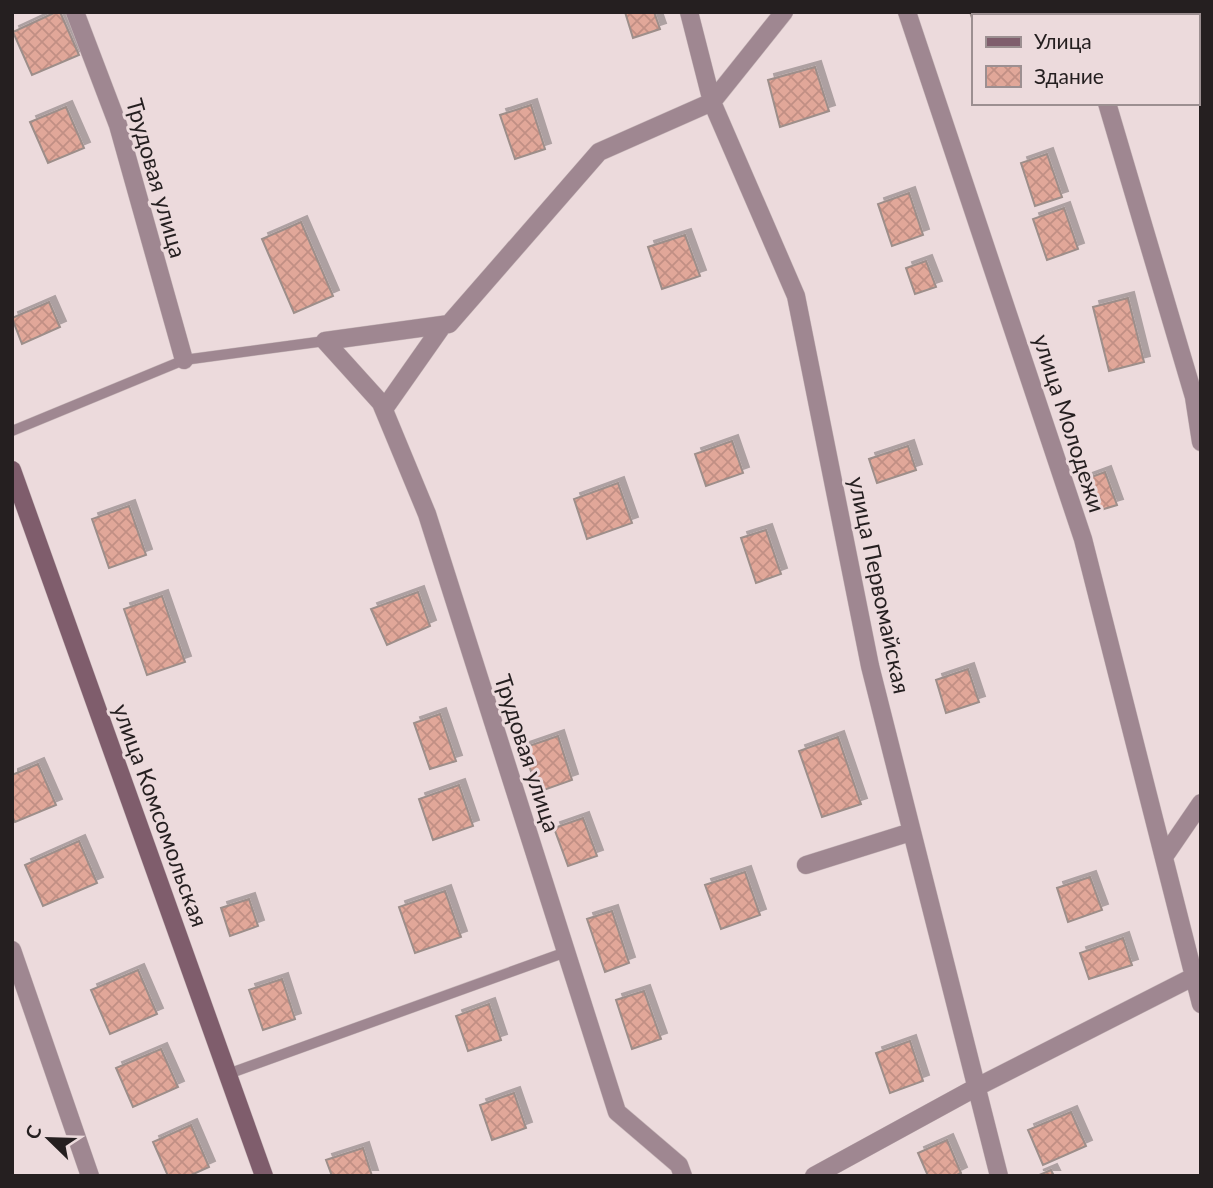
<svg xmlns="http://www.w3.org/2000/svg" width="1213" height="1188" font-family="Lato,sans-serif">
<style>
.building{fill:url(#building-cross-hatch);stroke:#9d8e8a;stroke-width:2;filter:url(#shadow)}
.lines{fill:none;stroke-linecap:round;stroke-linejoin:round}
.lane-casing{stroke:#c8b8ba;stroke-width:11}
.street-casing{stroke:#c8b8ba;stroke-width:19}
.secondary-casing{stroke:#c8b8ba;stroke-width:19}
.lane{stroke:#9f8791;stroke-width:10}
.street{stroke:#9f8791;stroke-width:18}
.secondary{stroke:#7f5d6c;stroke-width:18}
.labels{text-anchor:middle;dominant-baseline:central;stroke-width:6;stroke-linejoin:round;paint-order:stroke}
.street-label{font-size:23px;fill:#251f20;stroke:#ecdadc}
</style>
<defs>
<pattern id="building-cross-hatch" width="8" height="8" patternUnits="userSpaceOnUse" patternTransform="scale(1.75)"><rect width="8" height="8" fill="#e1a799"/><path d="M0 0l8 8M0 8l8-8" fill="none" stroke="#c18f84"/></pattern>
<filter id="shadow"><feDropShadow dx="6" dy="-6" stdDeviation="0" flood-color="#0004"/></filter>
</defs>
<rect width="100%" height="100%" fill="#ecdadc"/>
<path class="building" d="M56,12H60L79,55L32,75L13,32Z
M625,12H654L660,29L633,38Z
M970,12H998L999,16H973V21Z
M815,67L829,111L780,127L768,80Z
M531,105L545,149L515,159L500,115Z
M66,107L84,148L48,163L30,122Z
M1047,154L1062,197L1035,206L1021,163Z
M909,193L923,235L892,246L878,204Z
M1064,208L1078,249L1047,260L1033,219Z
M301,222L333,296L294,313L262,239Z
M685,235L700,276L662,289L648,247Z
M926,261L936,287L915,294L906,268Z
M1128,298L1144,362L1109,371L1093,307Z
M49,302L60,327L22,344L12,318Z
M732,441L743,473L706,486L695,454Z
M908,446L916,470L877,483L869,459Z
M1105,472L1117,505L1094,512L1083,480Z
M618,483L632,523L587,539L574,499Z
M129,506L146,555L109,568L92,519Z
M766,530L781,574L756,583L741,538Z
M418,592L430,626L387,645L371,609Z
M162,596L185,662L147,675L124,609Z
M968,669L979,702L946,713L936,680Z
M440,714L456,761L430,769L414,723Z
M558,736L572,780L538,792L523,748Z
M838,737L861,804L822,817L799,751Z
M38,764L56,805L15,822L12,816V775Z
M459,785L473,826L433,840L419,799Z
M583,818L597,856L568,866L554,828Z
M79,841L97,883L43,906L25,865Z
M745,872L760,915L721,929L705,885Z
M1090,877L1102,910L1068,922L1057,888Z
M445,891L461,937L415,953L399,907Z
M249,899L258,926L230,936L221,908Z
M612,911L629,963L605,972L587,919Z
M1123,938L1132,965L1089,979L1080,953Z
M138,970L157,1014L110,1034L91,990Z
M282,979L295,1019L263,1030L249,990Z
M644,991L661,1039L632,1049L616,1000Z
M489,1004L501,1040L468,1051L456,1016Z
M910,1041L923,1081L890,1093L876,1053Z
M161,1049L178,1087L133,1107L116,1068Z
M514,1093L526,1128L492,1140L480,1105Z
M1071,1112L1086,1146L1043,1165L1028,1130Z
M191,1125L209,1167L189,1176H168L153,1142Z
M947,1140L961,1173L955,1176H928L918,1153Z
M363,1148L372,1176H332L326,1160Z
M1051,1170L1054,1176H1037Z"/>
<g class="lines">
<g class="lane-casing">
<path id="lane" d="M12,431L184,360L325,341
M228,1074L566,952"/>
</g>
<g class="street-casing">
<path id="street" d="M75,12L118,125L184,360
M689,12L712,102L796,296L870,666L999,1176
M907,12L1083,539L1201,1004
M1080,12L1081,16
M1107,103L1194,397L1201,442
M325,341L381,403L427,514L617,1112L679,1165L683,1176
M325,341L449,324L599,152L712,102L784,12
M384,409L443,325
M1164,857L1201,803
M806,865L911,832
M12,950L90,1176
M814,1176L975,1088L1195,976L1201,975"/>
</g>
<g class="secondary-casing">
<path id="secondary" d="M12,470L264,1176"/>
</g>
<use href="#lane" class="lane"/>
<use href="#street" class="street"/>
<use href="#secondary" class="secondary"/>
</g>
<g class="labels">
<g class="street-label">
<text transform="translate(157 178) rotate(74)">Трудовая улица</text>
<text transform="translate(1070 423) rotate(72)">улица Молодежи</text>
<text transform="translate(880 585) rotate(78)">улица Первомайская</text>
<text transform="translate(528 753) rotate(72)">Трудовая улица</text>
<text transform="translate(161 815) rotate(70)">улица Комсомольская</text>
</g>
</g>
<rect width="1213" height="1188" fill="none" stroke="#251f20" stroke-width="28"/>
<rect x="972" y="14" width="228" height="91" fill="#ecdadc" stroke="#9c8f91" stroke-width="2"/>
<rect x="986" y="37" width="35" height="10" fill="#7f5d6c" stroke="#9c8f91" stroke-width="2"/>
<text x="1034" y="49" font-size="21" fill="#251f20">Улица</text>
<rect x="986" y="66" width="35" height="21" fill="url(#building-cross-hatch)" stroke="#9c8f91" stroke-width="2"/>
<text x="1034" y="84" font-size="21" fill="#251f20">Здание</text>
<g transform="translate(49 1139) rotate(293)" stroke="#ecdadc" stroke-width="5" paint-order="stroke">
<path d="M0-5L12 26L0 18L-12 26Z" fill="#251f20"/>
<text y="-10" font-size="19" font-weight="bold" text-anchor="middle" fill="#251f20">С</text>
</g>
</svg>
